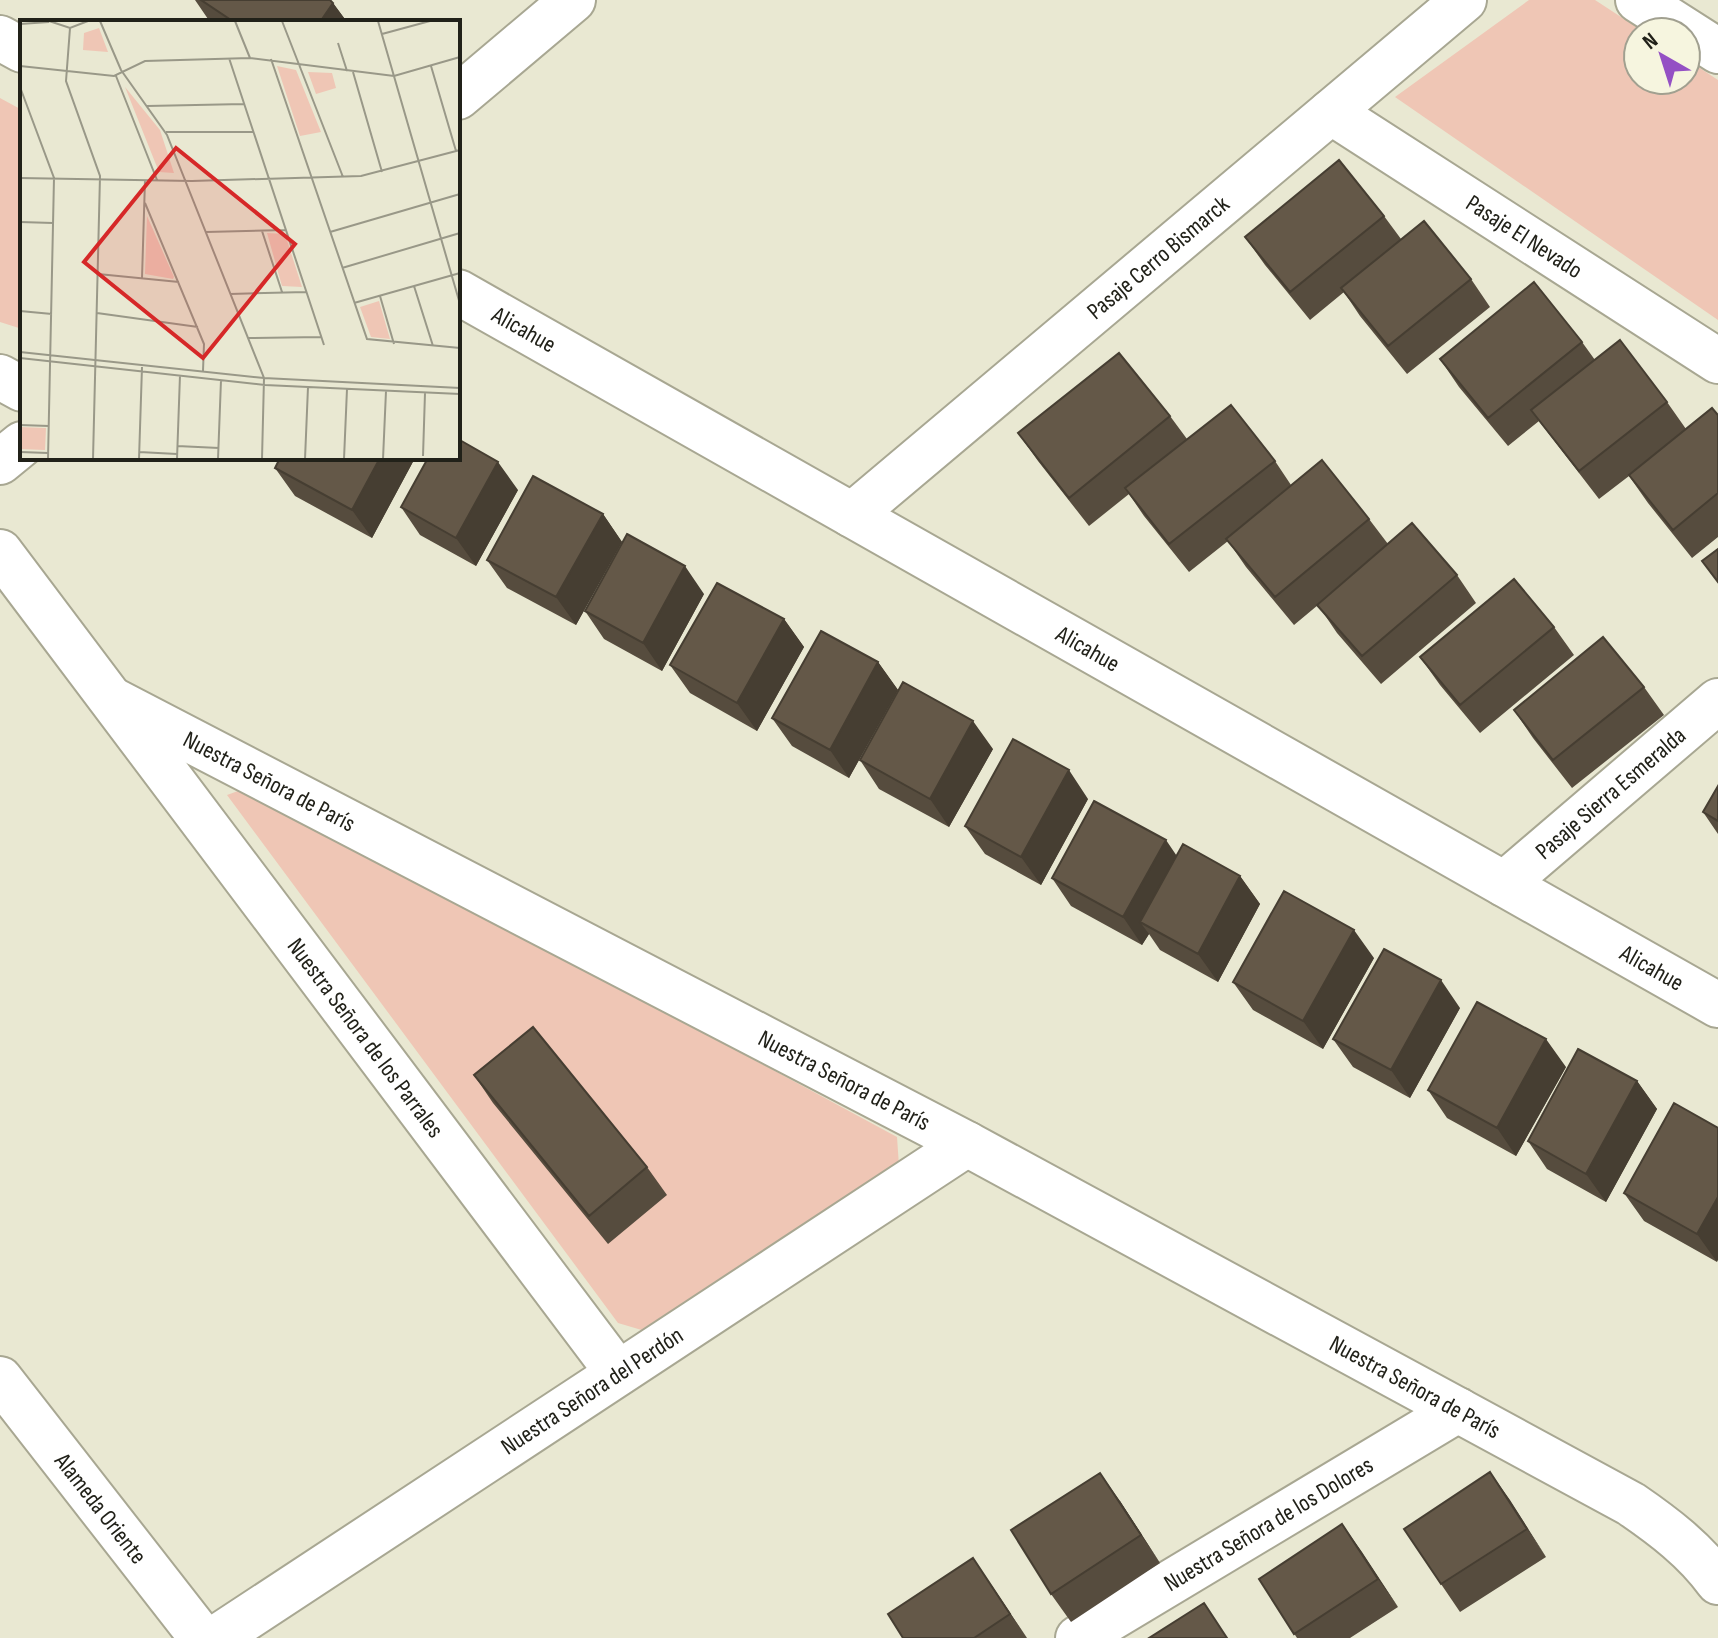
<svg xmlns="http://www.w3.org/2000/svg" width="1718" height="1638" font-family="'Sofia Sans Condensed',sans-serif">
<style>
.green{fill:#efc6b5}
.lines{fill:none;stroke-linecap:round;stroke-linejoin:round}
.street-casing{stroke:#a8a792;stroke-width:48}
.secondary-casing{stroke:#a8a792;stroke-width:48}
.street{stroke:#fff;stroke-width:44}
.secondary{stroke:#fff;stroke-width:44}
.wall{fill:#564c3e}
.shaded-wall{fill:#463e32}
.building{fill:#645848;stroke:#463e32;stroke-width:2}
.labels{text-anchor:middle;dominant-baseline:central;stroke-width:8;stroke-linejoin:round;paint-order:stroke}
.street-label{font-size:24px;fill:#212119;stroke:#f6f5df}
.inset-road{fill:none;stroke:#999888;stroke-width:2}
.view{fill:#d62828;fill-opacity:0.15;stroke:#d62828;stroke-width:4}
.inset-edge{fill:none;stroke:#212119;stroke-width:4}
</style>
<rect width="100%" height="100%" fill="#e9e8d2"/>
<path class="green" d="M1529,0H1595L1644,32H1638V80H1686V59L1718,80V320L1395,97Z
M0,98L22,110V329L0,322Z
M249,787L897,1137L899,1166L645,1331L618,1323L227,795Z"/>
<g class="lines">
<g class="street-casing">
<g id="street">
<path d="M1638,0L1718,51"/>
<path id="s1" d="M1331,112L1718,361"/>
<path d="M0,377L22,389"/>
<path id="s2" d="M852,515L1464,0"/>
<path id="s3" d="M0,552L618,1373"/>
<path id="s4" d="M115,701L967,1144L1631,1504C1663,1526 1695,1550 1718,1582"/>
<path id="s5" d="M1504,884L1718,701"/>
<path id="s6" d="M0,1379L202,1638"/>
<path id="s7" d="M216,1638L967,1144"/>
<path id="s8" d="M1078,1638L1458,1410"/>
</g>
</g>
<g class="secondary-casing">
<g id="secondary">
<path d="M0,38L22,50"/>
<path d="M458,97L573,0"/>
<path id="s9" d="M458,292L1718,1005"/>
<path d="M0,462L22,444"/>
</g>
</g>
<use href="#street" class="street"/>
<use href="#secondary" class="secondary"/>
</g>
<path class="wall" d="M195,0H330L333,3L347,22H212L208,19Z
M1384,216L1401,239L1471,279L1490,307L1407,374L1360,316L1344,292L1310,320L1265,265L1245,237Z
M1582,342L1595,360L1667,402L1686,429L1718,415V537L1692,558L1648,503L1629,476L1599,499L1539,421L1508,446L1459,387L1440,359Z
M1170,416L1187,439L1275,461L1291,485L1369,519L1388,544L1457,575L1476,603L1381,684L1337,633L1318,605L1294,625L1246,567L1228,541L1189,572L1144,516L1129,494L1089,526L1038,461L1018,433Z
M415,458L372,538L295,496L275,468Z
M518,490L476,566L420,535L401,507Z
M603,514L622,542L576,625L507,588L487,560Z
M704,594L662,671L604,639L585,611Z
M784,619L804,647L757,731L690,693L670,665Z
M1554,627L1574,655L1480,733L1440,685L1420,657Z
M878,662L898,690L849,778L792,746L772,718Z
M1644,687L1664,715L1572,788L1533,738L1514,710Z
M993,749L949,827L879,789L860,760Z
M1718,786V834L1703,812Z
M1088,799L1041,885L985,854L965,826Z
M1177,856L1240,876L1260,904L1218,982L1160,950L1149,934L1142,945L1071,906L1052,878Z
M1374,958L1323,1049L1253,1010L1233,982Z
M1460,1008L1410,1098L1353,1067L1333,1039Z
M1566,1067L1516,1156L1447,1118L1428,1090Z
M474,1075L647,1167L667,1195L608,1244L493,1103Z
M1637,1081L1657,1109L1606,1202L1547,1169L1528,1141Z
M1674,1103L1717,1262L1644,1221L1624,1193Z
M1490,1472L1546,1557L1460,1612L1441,1584Z
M1120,1501L1160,1563L1071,1622L1051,1594Z
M1342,1524L1398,1607L1350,1638H1297L1259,1579Z
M992,1586L1027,1638H903Z"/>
<path class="shaded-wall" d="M333,3L347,22H320Z
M380,458H415L372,538L352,510Z
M498,462L518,490L476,566L456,538Z
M603,514L622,542L576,625L556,597Z
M685,566L704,594L662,671L643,643Z
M784,619L804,647L757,731L737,703Z
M878,662L898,690L849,778L830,750Z
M973,721L993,749L949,827L930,799Z
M1069,770L1088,799L1041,885L1021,857Z
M1166,840L1185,868L1140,922L1149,934L1142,945L1123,917Z
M1240,876L1260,904L1218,982L1198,954Z
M1354,930L1374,958L1323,1049L1303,1021Z
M1441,980L1460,1008L1410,1098L1391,1070Z
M1546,1039L1566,1067L1516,1156L1497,1128Z
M1637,1081L1657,1109L1606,1202L1586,1174Z
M1718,1197V1260L1717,1262L1697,1234Z
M1490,1472L1510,1500L1546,1557L1527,1529Z
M1100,1473L1120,1501L1160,1563L1141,1535Z
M1342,1524L1362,1552L1398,1607L1378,1579Z
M973,1558L992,1586L1027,1638L1010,1614Z"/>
<path class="building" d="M201,0H330L333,3L320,22H234Z
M1339,160L1384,216L1290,292L1245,237Z
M1424,221L1471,279L1388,346L1341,288Z
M1534,282L1582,342L1488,418L1440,359Z
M1620,340L1667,402L1579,471L1531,410Z
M1119,353L1170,416L1069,498L1018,433Z
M1231,405L1275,461L1169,544L1125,488Z
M1712,408L1718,415V493L1673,530L1629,475Z
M458,439L498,462L456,538L401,507L428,458H458Z
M280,458H380L352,510L275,468Z
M1322,460L1369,519L1275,597L1226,539Z
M533,476L603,514L556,597L487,560Z
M1412,523L1457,575L1362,656L1317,605Z
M627,534L685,566L643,643L585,611Z
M1718,549V582L1702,561Z
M1514,579L1554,627L1460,705L1420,657Z
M717,583L784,619L737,703L670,665Z
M821,631L878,662L830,750L772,718Z
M1603,637L1644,687L1553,760L1514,710Z
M903,682L973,721L930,799L860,760Z
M1013,739L1069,770L1021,857L965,826Z
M1718,786V821L1703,812Z
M1094,801L1166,840L1123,917L1052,878Z
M1183,844L1240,876L1198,954L1140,922Z
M1284,891L1354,930L1303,1021L1233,982Z
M1384,949L1441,980L1391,1070L1333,1039Z
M1477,1002L1546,1039L1497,1128L1428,1090Z
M533,1027L647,1167L589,1216L474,1075Z
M1578,1049L1637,1081L1586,1174L1528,1141Z
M1674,1103L1718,1128V1197L1697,1234L1624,1193Z
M1490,1472L1527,1529L1441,1584L1404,1529Z
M1100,1473L1141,1535L1051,1594L1011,1530Z
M1342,1524L1378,1579L1294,1634L1259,1579Z
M973,1558L1010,1614L974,1638H903L888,1614Z
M1204,1603L1227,1638H1149Z"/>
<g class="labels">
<g class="street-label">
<text stroke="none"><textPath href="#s1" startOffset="230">Pasaje El Nevado</textPath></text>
<text stroke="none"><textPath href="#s2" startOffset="400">Pasaje Cerro Bismarck</textPath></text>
<text stroke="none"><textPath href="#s9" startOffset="76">Alicahue</textPath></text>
<text stroke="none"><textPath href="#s9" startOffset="724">Alicahue</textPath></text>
<text stroke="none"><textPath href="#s4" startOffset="174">Nuestra Señora de París</textPath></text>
<text stroke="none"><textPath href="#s5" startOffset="140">Pasaje Sierra Esmeralda</textPath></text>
<text stroke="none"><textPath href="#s9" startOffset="1372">Alicahue</textPath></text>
<text stroke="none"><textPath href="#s3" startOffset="608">Nuestra Señora de los Parrales</textPath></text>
<text stroke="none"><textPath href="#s4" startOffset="822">Nuestra Señora de París</textPath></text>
<text stroke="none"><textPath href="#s4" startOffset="1470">Nuestra Señora de París</textPath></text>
<text stroke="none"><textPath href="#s7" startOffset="450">Nuestra Señora del Perdón</textPath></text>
<text stroke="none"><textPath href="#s6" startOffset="164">Alameda Oriente</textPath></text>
<text stroke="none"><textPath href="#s8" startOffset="222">Nuestra Señora de los Dolores</textPath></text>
</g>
</g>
<g transform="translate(20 20)">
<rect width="440" height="440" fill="#e9e8d2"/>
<path d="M79,8L88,32L63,30L64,13ZM257,46L276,50L301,112L280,116ZM288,52L312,53L316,68L296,74ZM105,67L140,110L154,153L139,152ZM127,196L154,257L153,259L125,254ZM247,213L265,214L282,267L262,266ZM359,281L370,319L351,317L340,287ZM0,407L26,408L25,430L0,429Z" fill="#efc6b5"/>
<path class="inset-road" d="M29,1L50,8L68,1M80,1L101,50L147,115L244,358L242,439M215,1L230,38M262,1L323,157M358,1L440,284M0,4L29,2M50,8L46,61L80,156L73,439M362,14L410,1M318,23L327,51M209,38L304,325M251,39L347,319L440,328M0,46L94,56L125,41L230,38L374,56L440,37M411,46L436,131M333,52L362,152M96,56L137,160M0,67L34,158L28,439M127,86L224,84M146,112H233M0,158L172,161L341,156L440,130M125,183L184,324L183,351M0,202L33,203M242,211L262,272M186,212L266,210M310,212L440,174M322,248L440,213M78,254L159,262M122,258L125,160M394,266L413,326M210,274L286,272M360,276L374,324M334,283L440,253M0,291L32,294M77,293L178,307M228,318L301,317M0,332L244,358L440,368M0,338L245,365L440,374M0,405L29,406M157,426L199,428M0,432L28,433M119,432L157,434M403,436L405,373M119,439L122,347M157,439L160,355M198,439L201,360M285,439L288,367M324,439L327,369M363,439L366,371"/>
<path class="view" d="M156,128L275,224L183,338L64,242Z"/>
<rect width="440" height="440" class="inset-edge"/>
</g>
<g transform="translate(1662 56) rotate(321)"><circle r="38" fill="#f6f5df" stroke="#a1a090" stroke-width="2"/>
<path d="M0-6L14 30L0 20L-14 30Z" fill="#9450c4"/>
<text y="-12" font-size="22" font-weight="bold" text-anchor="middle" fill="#212119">N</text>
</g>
</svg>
